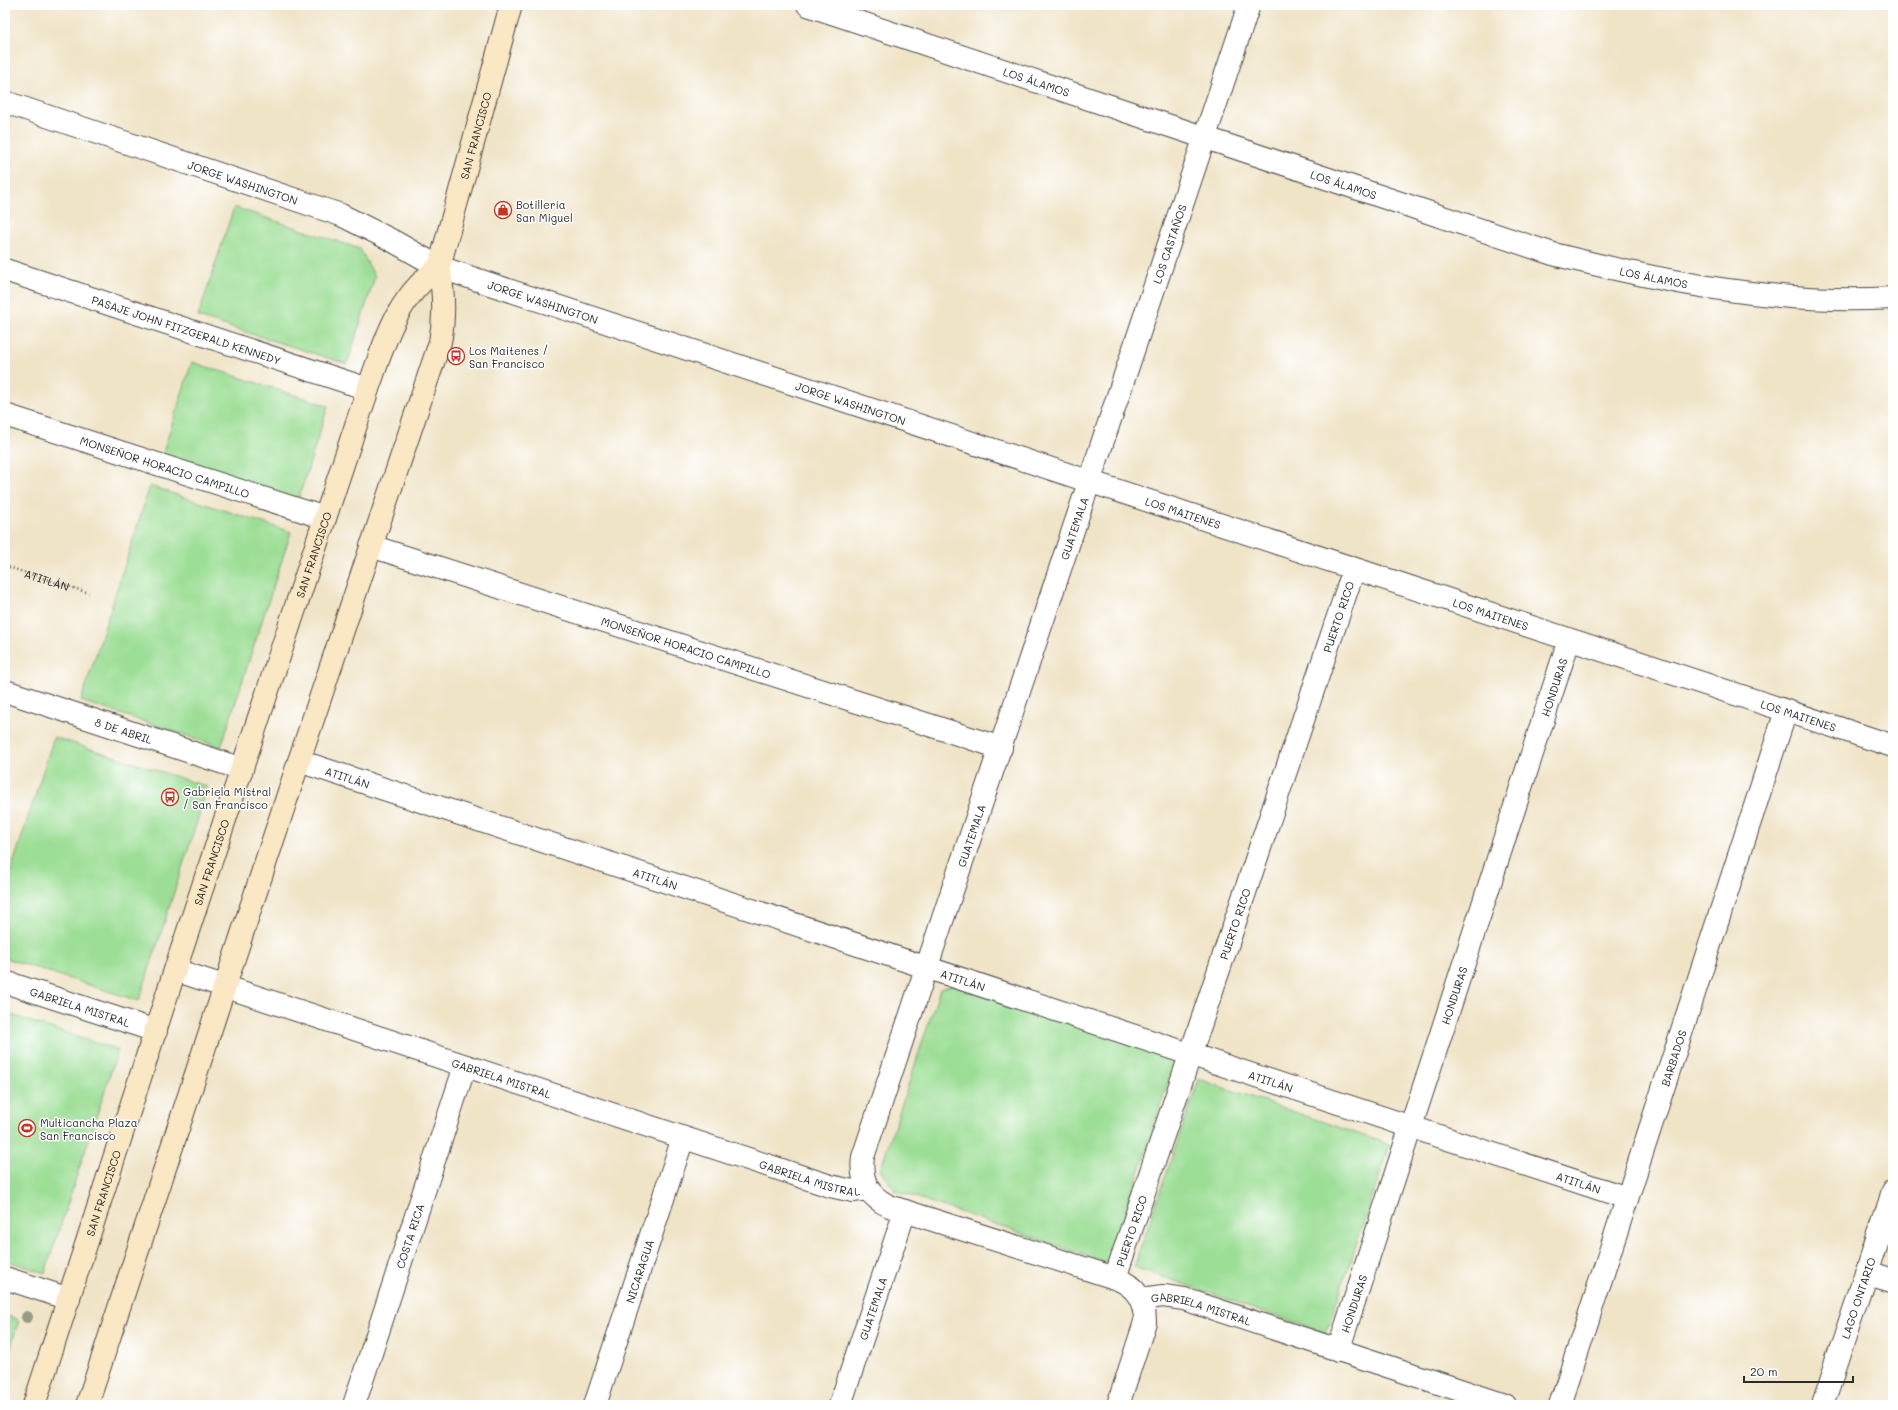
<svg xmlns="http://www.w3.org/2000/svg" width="1898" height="1410" font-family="Mali,sans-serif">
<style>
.green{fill:#9cde95;stroke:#648460}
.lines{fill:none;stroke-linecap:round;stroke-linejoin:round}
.street-casing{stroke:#494742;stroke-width:24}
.secondary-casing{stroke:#494742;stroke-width:24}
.path{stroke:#494742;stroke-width:2.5;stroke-dasharray:1 3;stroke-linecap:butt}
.street{stroke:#fff;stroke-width:22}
.secondary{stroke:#fae7c3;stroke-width:22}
.tree{fill:#969c83}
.labels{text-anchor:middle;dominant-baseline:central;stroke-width:3;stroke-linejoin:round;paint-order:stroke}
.street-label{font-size:11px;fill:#2b2b2b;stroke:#fff}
.poi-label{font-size:11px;fill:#2b2b2b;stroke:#fff;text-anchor:start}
</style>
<rect width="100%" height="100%" fill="#fff"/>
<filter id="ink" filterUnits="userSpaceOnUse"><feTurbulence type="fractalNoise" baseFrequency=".025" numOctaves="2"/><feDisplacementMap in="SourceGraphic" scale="8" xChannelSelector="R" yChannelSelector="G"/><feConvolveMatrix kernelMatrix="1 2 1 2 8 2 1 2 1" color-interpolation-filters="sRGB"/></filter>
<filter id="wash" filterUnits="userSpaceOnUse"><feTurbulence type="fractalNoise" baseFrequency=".012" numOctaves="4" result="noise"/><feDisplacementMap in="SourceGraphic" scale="16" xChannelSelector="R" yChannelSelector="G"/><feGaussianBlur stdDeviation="0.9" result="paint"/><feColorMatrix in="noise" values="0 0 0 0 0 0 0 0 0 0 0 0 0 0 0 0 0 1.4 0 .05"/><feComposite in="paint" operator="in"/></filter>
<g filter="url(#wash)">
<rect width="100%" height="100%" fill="#f0e4c7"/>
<path class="green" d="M234,207L360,249L375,277L347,364L198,317Z
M192,362L328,406L296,506L160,461Z
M150,486L291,532L221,747L81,701Z
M54,737L208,787L139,1001L5,958V889Z
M955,984L1175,1059L1110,1264L895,1190L880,1170L940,989Z
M5,1013L118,1050L45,1273L5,1260Z
M1199,1079L1390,1145L1326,1333L1134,1267Z
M5,1315L19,1320L5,1366Z"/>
</g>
<g filter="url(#ink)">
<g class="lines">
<g class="street-casing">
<g id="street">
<path id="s2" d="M808,5L1553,254C1664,282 1778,305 1893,298"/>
<path id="s3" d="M5,102L341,215L393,241L439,267L496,286L1893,746"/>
<path id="s4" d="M5,270L368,389"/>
<path id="s5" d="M5,415L325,518"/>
<path id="s6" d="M371,546L1001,748"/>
<path id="s7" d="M5,691L242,769"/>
<path id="s8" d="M299,761L1627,1198"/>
<path id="s9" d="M175,970L830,1186L853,1191L868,1189"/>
<path id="s10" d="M5,982L156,1031"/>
<path d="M1866,1273L1893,1281"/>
<path d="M5,1278L69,1299"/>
<path id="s11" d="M1115,1278L1354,569"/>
<path id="s12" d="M1141,1299L1163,1296L1184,1299L1505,1405"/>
<path id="s13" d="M1338,1351L1569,640"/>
<path id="s14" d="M354,1405L465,1066"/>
<path id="s15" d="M595,1405L683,1138"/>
<path id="s16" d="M840,1405L905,1211"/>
<path id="s17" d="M1118,1405L1145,1322C1145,1300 1136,1286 1115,1278L889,1206C868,1196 860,1180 863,1157L1249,5"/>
<path id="s18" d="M1560,1405L1786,711"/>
<path id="s19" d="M1822,1405L1893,1192"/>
</g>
</g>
<g class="secondary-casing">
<g id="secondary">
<path id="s20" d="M34,1405L175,970L368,389C386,339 395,300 439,267"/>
<path id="s21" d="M87,1405L299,761L440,342C445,316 444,292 439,267L511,5"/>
</g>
</g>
<path class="path" id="s1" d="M5,566L89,593"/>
<use href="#street" class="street"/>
<use href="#secondary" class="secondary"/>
</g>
<circle class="tree" cx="27" cy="1317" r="6"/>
</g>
<defs>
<g id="shop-ring" transform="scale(0.9)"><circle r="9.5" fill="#fff" stroke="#c8321e" stroke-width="1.5"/><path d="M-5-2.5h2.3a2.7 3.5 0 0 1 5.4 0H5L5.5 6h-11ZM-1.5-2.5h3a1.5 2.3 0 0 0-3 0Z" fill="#c8321e"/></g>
<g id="bus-ring" transform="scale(0.9)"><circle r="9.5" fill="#fff" stroke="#c8321e" stroke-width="1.5"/><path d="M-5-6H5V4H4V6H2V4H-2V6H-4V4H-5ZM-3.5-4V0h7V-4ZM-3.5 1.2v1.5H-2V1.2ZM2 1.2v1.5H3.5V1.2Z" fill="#c8321e"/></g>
<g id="stadium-ring" transform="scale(0.9)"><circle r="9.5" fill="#fff" stroke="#c8321e" stroke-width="1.5"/><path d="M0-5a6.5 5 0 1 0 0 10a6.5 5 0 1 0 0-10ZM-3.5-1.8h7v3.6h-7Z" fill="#c8321e"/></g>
</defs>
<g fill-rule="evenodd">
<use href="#shop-ring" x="503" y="210"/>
<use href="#bus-ring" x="456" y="356"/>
<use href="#bus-ring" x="170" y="797"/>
<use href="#stadium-ring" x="27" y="1128"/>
</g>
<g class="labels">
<g class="street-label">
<text stroke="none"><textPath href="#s2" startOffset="241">LOS ÁLAMOS</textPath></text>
<text stroke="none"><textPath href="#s21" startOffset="1332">SAN FRANCISCO</textPath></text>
<text stroke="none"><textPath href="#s3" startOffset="251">JORGE WASHINGTON</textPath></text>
<text stroke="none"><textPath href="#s2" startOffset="565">LOS ÁLAMOS</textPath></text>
<text stroke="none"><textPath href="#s17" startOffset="1405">LOS CASTAÑOS</textPath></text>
<text stroke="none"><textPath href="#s2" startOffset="889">LOS ÁLAMOS</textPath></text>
<text stroke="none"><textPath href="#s3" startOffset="575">JORGE WASHINGTON</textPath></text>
<text stroke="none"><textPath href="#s4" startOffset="191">PASAJE JOHN FITZGERALD KENNEDY</textPath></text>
<text stroke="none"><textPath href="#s3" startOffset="899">JORGE WASHINGTON</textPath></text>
<text stroke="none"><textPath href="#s5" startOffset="168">MONSEÑOR HORACIO CAMPILLO</textPath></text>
<text stroke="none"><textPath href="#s3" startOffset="1249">LOS MAITENES</textPath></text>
<text stroke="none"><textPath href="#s17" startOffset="1105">GUATEMALA</textPath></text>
<text stroke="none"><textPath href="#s20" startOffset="895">SAN FRANCISCO</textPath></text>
<text stroke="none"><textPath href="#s1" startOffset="44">ATITLÁN</textPath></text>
<text stroke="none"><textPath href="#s3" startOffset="1573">LOS MAITENES</textPath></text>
<text stroke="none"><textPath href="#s11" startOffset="698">PUERTO RICO</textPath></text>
<text stroke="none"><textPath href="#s6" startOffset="331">MONSEÑOR HORACIO CAMPILLO</textPath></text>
<text stroke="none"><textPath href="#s13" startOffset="698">HONDURAS</textPath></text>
<text stroke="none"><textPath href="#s3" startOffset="1897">LOS MAITENES</textPath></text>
<text stroke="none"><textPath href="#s7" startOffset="125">8 DE ABRIL</textPath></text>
<text stroke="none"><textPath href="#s8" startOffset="51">ATITLÁN</textPath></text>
<text stroke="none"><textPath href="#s17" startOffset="781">GUATEMALA</textPath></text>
<text stroke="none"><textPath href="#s20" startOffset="571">SAN FRANCISCO</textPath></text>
<text stroke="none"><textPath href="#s8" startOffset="375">ATITLÁN</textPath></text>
<text stroke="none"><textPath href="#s11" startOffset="374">PUERTO RICO</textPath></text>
<text stroke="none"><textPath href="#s8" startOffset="699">ATITLÁN</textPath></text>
<text stroke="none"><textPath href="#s13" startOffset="374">HONDURAS</textPath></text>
<text stroke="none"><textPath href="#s10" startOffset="79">GABRIELA MISTRAL</textPath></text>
<text stroke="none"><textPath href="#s18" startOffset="365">BARBADOS</textPath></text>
<text stroke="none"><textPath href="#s9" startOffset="344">GABRIELA MISTRAL</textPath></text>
<text stroke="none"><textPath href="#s8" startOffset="1023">ATITLÁN</textPath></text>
<text stroke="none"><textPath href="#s9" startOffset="668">GABRIELA MISTRAL</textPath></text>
<text stroke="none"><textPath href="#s8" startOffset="1347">ATITLÁN</textPath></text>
<text stroke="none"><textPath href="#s20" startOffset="223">SAN FRANCISCO</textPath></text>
<text stroke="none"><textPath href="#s11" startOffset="50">PUERTO RICO</textPath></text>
<text stroke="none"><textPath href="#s14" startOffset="178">COSTA RICA</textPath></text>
<text stroke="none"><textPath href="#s15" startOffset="141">NICARAGUA</textPath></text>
<text stroke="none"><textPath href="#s19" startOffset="113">LAGO ONTARIO</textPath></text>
<text stroke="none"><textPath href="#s13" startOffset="50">HONDURAS</textPath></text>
<text stroke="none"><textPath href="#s16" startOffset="102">GUATEMALA</textPath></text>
<text stroke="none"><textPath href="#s12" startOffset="62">GABRIELA MISTRAL</textPath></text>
</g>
<g class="poi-label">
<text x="516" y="204">Botillería<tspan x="516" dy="13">San Miguel</tspan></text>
<text x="469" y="350">Los Maitenes /<tspan x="469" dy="13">San Francisco</tspan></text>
<text x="183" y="791">Gabriela Mistral<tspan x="183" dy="13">/ San Francisco</tspan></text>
<text x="40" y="1122">Multicancha Plaza<tspan x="40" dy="13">San Francisco</tspan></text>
</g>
</g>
<rect width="1898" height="1410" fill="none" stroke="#fff" stroke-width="20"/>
<path d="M1744 1376v6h109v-6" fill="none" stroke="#2b2b2b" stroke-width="2"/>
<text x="1750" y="1376" font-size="12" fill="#2b2b2b" stroke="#ffffff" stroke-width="3" paint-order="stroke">20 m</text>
</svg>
